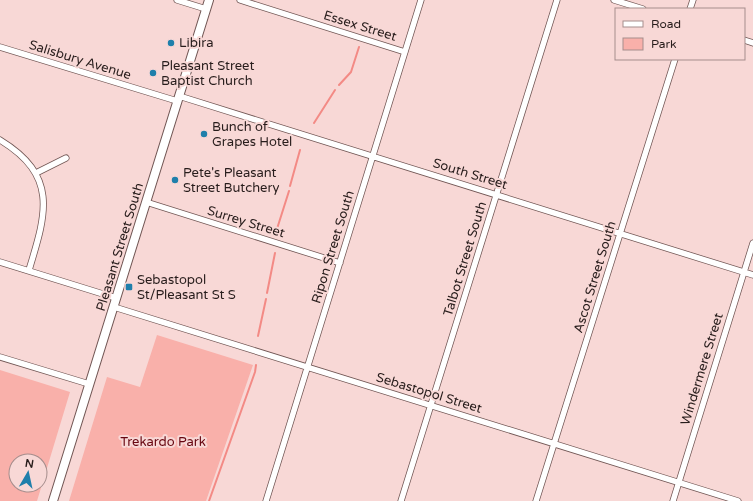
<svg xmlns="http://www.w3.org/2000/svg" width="753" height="501" font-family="'Varela Round',sans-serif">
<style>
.green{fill:#f9b0aa;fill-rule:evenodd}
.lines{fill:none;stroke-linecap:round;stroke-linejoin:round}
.stream{stroke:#f38a85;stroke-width:2}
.street-casing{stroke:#715654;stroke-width:7}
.secondary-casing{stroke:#715654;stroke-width:10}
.street{stroke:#fff;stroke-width:5.5}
.secondary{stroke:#fff;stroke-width:8}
.poi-dot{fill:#1f7fab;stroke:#f8d8d6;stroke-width:1.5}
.labels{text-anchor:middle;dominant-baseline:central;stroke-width:4;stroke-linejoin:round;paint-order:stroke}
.street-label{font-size:13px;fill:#281d1c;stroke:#f8d8d6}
.poi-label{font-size:13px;fill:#281d1c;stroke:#f8d8d6;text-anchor:start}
.park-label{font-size:13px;fill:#670610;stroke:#f8d8d6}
</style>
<rect width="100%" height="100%" fill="#f8d8d6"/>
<path class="green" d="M157,335L253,365L206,501H69L107,377L140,387Z
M0,370L70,392L37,501H0ZM16,461H40V485H16Z"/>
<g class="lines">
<path class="stream" d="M339,85L351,72L359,47
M314,123L335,90
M290,186L300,150
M276,232L289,191
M267,293L275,253
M258,336L266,299
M209,501L255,372L256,365"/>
<g class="street-casing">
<path id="street" d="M177,0L206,9
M240,0L405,52
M614,0L643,9
M690,9L693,0
M744,40L753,43
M0,47L177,101
M179,96L753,275
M0,140C59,176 46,214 29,270
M36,173L66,158
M146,202L340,263
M0,262L116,298
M114,307L738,501
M0,357L89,384
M266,501L421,0
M401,501L557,0
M536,501L675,59
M673,501L753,243"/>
</g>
<g class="secondary-casing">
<path id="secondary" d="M53,501L209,0"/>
</g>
<use href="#street" class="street"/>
<use href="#secondary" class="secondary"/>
</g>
<g class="poi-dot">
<circle cx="171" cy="43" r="4"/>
<circle cx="153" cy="73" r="4"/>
<circle cx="204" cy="134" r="4"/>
<circle cx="175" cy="180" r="4"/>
<rect x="125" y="283" width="8" height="8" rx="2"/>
</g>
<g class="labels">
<g class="street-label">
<text transform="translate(360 26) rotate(17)">Essex Street</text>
<text transform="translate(80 60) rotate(17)">Salisbury Avenue</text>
<text transform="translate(470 174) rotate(17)">South Street</text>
<text transform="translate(246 222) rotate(17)">Surrey Street</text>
<text transform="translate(120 247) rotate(-73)">Pleasant Street South</text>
<text transform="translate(333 247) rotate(-73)">Ripon Street South</text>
<text transform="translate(465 259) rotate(-73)">Talbot Street South</text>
<text transform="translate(595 277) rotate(-73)">Ascot Street South</text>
<text transform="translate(702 369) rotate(-73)">Windermere Street</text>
<text transform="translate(429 393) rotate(17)">Sebastopol Street</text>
</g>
<g class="poi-label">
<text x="179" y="43">Libira</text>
<text x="161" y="66">Pleasant Street<tspan x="161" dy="15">Baptist Church</tspan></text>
<text x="212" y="127">Bunch of<tspan x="212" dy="15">Grapes Hotel</tspan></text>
<text x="183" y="173">Pete's Pleasant<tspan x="183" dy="15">Street Butchery</tspan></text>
<text x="137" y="280">Sebastopol<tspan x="137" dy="15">St/Pleasant St S</tspan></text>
</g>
<g class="park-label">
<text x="163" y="442">Trekardo Park</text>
</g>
</g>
<rect x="615" y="8" width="130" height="52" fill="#f8d8d6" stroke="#a58d8c"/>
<rect x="623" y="21" width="20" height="6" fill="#ffffff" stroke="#a58d8c"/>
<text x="651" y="28" font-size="12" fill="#281d1c">Road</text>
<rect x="623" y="38" width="20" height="12" fill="#f9b0aa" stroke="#a58d8c"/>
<text x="651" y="48" font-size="12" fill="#281d1c">Park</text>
<g transform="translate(28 473) rotate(9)"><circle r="19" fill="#f8d8d6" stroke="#a58d8c"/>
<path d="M0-3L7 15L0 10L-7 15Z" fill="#1f7fab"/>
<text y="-6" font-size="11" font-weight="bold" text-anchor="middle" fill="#281d1c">N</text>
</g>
</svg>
